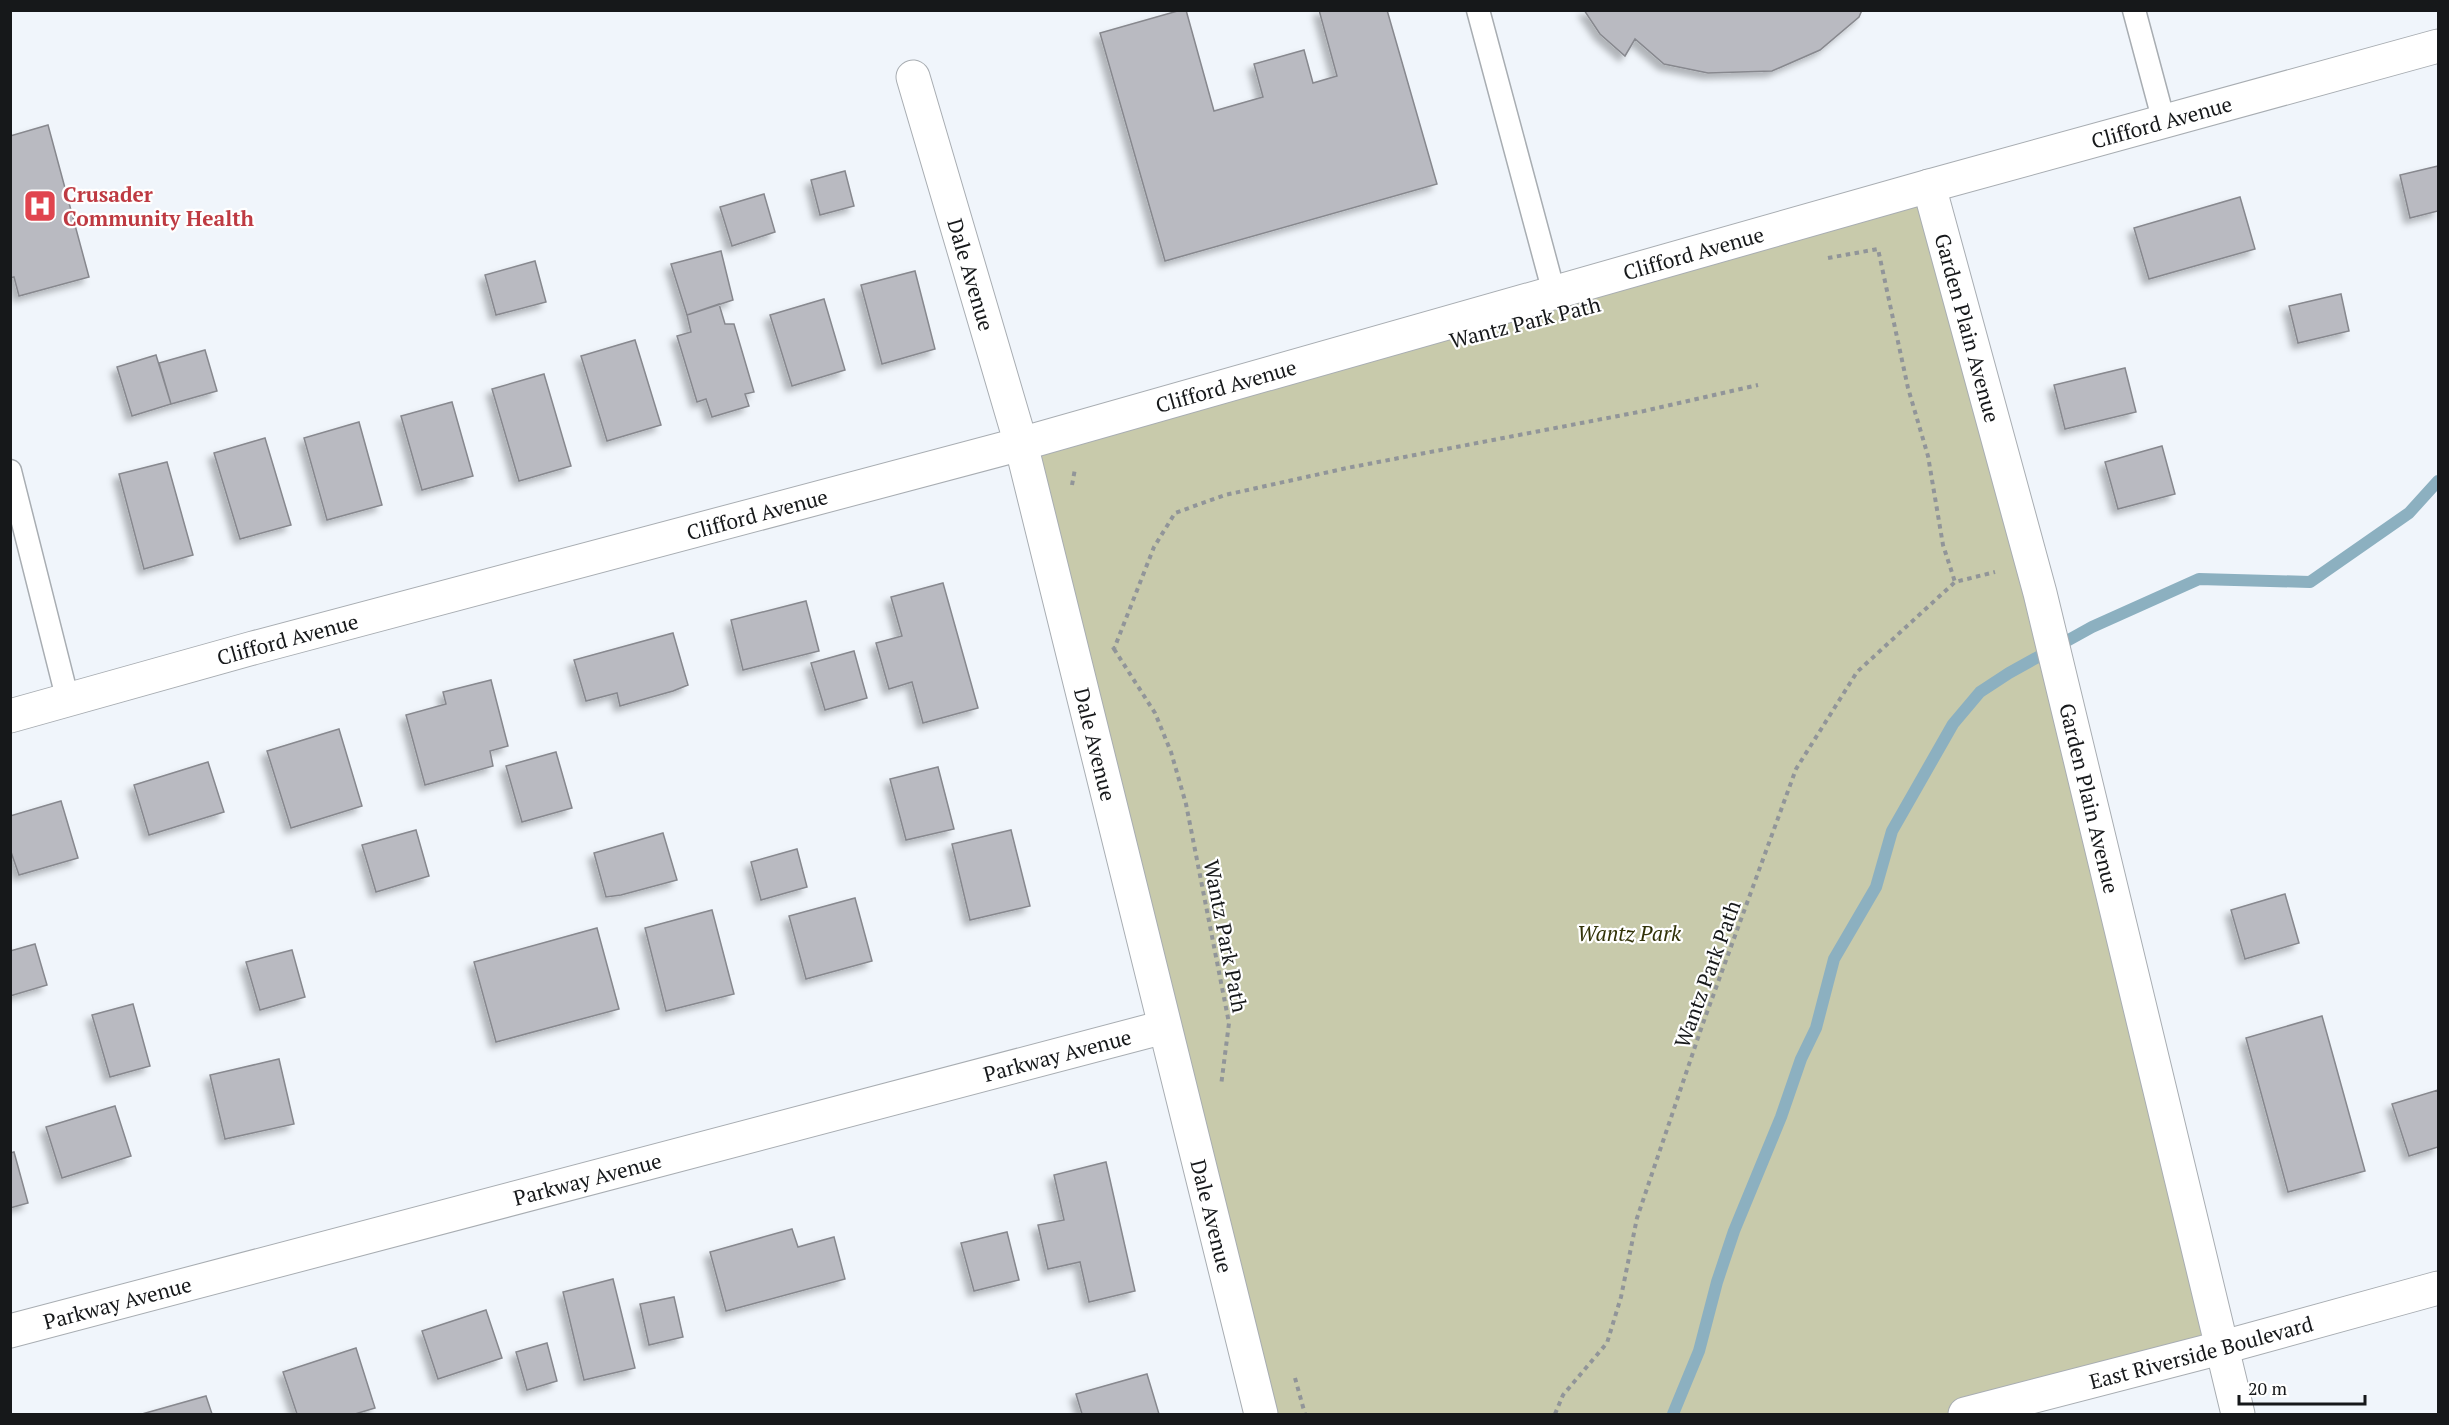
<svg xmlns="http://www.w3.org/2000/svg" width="2449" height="1425" font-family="'PT Serif',serif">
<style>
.green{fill:#c8caab}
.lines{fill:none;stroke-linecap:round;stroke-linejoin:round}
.stream{stroke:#8cb0c0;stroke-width:12}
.building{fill:#b9bac1;stroke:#87888e;stroke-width:1.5;filter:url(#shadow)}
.lane-casing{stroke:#a8adb2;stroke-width:25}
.street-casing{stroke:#a8adb2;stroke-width:35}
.primary-casing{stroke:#a8adb2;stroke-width:35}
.path{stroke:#919599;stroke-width:4;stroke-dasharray:4.5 4.5;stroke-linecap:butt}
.lane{stroke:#fff;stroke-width:22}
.street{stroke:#fff;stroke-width:33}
.primary{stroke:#fff;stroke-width:33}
.labels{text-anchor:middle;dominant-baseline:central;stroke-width:4.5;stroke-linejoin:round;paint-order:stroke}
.street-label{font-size:21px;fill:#16181a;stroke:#fff}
.health-label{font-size:21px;font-weight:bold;fill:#be3a42;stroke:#fff;text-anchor:start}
.park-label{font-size:21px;font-style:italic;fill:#313207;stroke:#fff}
</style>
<defs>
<filter id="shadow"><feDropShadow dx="-5.5" dy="5.5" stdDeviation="3" flood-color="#0004"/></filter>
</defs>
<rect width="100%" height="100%" fill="#f0f5fb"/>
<path class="green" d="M1929,186L2220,1348L1965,1414H1261L1021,444Z"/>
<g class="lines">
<path class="stream" d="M1673,1414L1699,1351L1717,1282L1734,1231L1781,1117L1801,1059L1816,1028L1834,959L1876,887L1892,831L1953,724L1980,692L2009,673L2092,627L2199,579L2310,582L2409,513L2438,481"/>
</g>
<path class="building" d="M1181,10H1186L1214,111L1263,97L1254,64L1304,50L1313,83L1337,76L1319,10H1387L1437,184L1165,261L1100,33Z
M1584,10H1862L1859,17L1820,50L1772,71L1708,73L1664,64L1635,39L1625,56L1600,34Z
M48,125L89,277L19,296L14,277L10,278V136Z
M2438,166V211L2410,218L2400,175Z
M845,171L854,206L820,215L811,180Z
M764,194L775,232L732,246L720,207Z
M2240,197L2255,249L2149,279L2134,228Z
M721,251L733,300L687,315L671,264Z
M535,261L546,302L496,315L485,275Z
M915,271L935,349L882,364L861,285Z
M2341,294L2349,331L2298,343L2289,306Z
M824,299L845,370L792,386L770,315Z
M719,304L725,324H734L754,392L745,394L749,406L712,417L706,399L697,402L677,336L691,332L687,315Z
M635,340L661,425L607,441L581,356Z
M205,350L217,391L171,404L159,363Z
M156,355L171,404L132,416L117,367Z
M2125,368L2136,412L2065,429L2054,385Z
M544,374L571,466L519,481L492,389Z
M452,402L473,476L422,490L401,416Z
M359,422L382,505L327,520L304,438Z
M265,438L291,525L240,539L214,453Z
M2162,446L2175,494L2118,509L2105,462Z
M167,462L193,555L144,569L119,474Z
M943,583L978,708L923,723L912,682L889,689L876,643L902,636L891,597Z
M806,601L819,651L743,670L731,620Z
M673,633L688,685L673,691L620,706L617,693L586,701L574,660Z
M854,651L867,698L825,710L811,663Z
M491,680L508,746L490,751L493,766L425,785L406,715L446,704L443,692Z
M339,729L362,806L291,828L267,751Z
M556,752L572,808L522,822L506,766Z
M208,762L224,812L149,835L134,785Z
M938,767L954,829L906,840L890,779Z
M61,801L78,858L19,875L10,849V816Z
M416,830L429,876L376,892L362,845Z
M1011,830L1030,906L970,920L952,844Z
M663,833L677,880L621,895L606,897L594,853Z
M797,849L807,887L761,900L751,862Z
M2285,894L2299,943L2245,959L2231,910Z
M855,898L872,961L806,979L789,916Z
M712,910L734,994L666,1011L645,928Z
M597,928L619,1009L496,1042L474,962Z
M35,944L47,985L10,996V951Z
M292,950L305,997L260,1010L246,962Z
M133,1004L150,1066L110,1077L92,1015Z
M2322,1016L2365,1171L2288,1192L2246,1038Z
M279,1059L294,1124L225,1139L210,1075Z
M2438,1090V1147L2409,1156L2392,1104Z
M115,1106L131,1156L62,1178L46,1127Z
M14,1152L28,1203L10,1208V1153Z
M1106,1162L1135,1291L1089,1302L1080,1262L1048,1269L1038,1225L1064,1220L1054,1175Z
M792,1229L798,1247L834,1237L845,1279L726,1311L710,1252Z
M1007,1232L1019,1280L974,1291L961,1243Z
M613,1279L635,1368L584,1380L563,1292Z
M674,1297L683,1337L649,1345L640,1304Z
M486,1310L502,1358L438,1379L422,1331Z
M547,1343L557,1381L527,1390L516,1352Z
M356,1348L375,1408L355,1414H297L283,1372Z
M1147,1374L1159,1414H1082L1076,1394Z
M206,1396L212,1414H142Z"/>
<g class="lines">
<g class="lane-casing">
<path id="lane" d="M1478,10L1554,293
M2134,10L2164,122
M10,471L68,701"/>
</g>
<g class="street-casing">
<g id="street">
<path id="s1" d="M913,77L1021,444L1261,1414"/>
<path id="s2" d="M1929,186L2040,593L2238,1414"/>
<path id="s3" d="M10,716L253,648L1021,444L1929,186L2438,46"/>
<path id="s4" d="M10,1331L1164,1027"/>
</g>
</g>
<g class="primary-casing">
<g id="primary">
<path id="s5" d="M1965,1414L2220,1348L2438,1288"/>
</g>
</g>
<path class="path" d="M1828,258L1878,249L1908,388L1928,456L1943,545L1955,582
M1072,485L1075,469
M1113,647L1114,649L1154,547L1175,513L1225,495L1347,468L1644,411L1758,385
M1114,649L1155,713L1171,752L1186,804L1229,1023L1221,1086
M1295,1378L1305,1414
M1555,1414L1563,1395L1607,1343L1621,1297L1637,1218L1702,1026L1796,769L1857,672L1955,582L1995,572"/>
<use href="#lane" class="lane"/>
<use href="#street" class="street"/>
<use href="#primary" class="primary"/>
</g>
<defs>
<g id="hospital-square" transform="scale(1.725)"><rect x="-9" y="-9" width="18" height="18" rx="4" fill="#e0444e" stroke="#fff"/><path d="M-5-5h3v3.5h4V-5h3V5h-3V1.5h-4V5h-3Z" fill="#fff"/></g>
</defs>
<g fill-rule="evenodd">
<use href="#hospital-square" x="40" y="206"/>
</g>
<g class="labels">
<g class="street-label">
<text stroke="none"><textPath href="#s3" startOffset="2232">Clifford Avenue</textPath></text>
<text stroke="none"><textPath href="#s3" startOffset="1746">Clifford Avenue</textPath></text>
<text stroke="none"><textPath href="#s1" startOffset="206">Dale Avenue</textPath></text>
<text transform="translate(1525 322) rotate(-14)">Wantz Park Path</text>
<text stroke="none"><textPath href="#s2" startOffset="147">Garden Plain Avenue</textPath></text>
<text stroke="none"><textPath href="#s3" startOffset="1260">Clifford Avenue</textPath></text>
<text stroke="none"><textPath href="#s3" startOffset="774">Clifford Avenue</textPath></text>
<text stroke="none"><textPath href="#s3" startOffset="288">Clifford Avenue</textPath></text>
<text stroke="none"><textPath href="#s1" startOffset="692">Dale Avenue</textPath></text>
<text stroke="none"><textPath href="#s2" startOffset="633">Garden Plain Avenue</textPath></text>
<text transform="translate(1226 936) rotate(79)">Wantz Park Path</text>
<text transform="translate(1707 974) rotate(-70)">Wantz Park Path</text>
<text stroke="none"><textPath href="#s4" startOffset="1083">Parkway Avenue</textPath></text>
<text stroke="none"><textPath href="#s4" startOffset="597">Parkway Avenue</textPath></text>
<text stroke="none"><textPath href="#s1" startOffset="1178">Dale Avenue</textPath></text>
<text stroke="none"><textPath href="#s4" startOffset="111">Parkway Avenue</textPath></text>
<text stroke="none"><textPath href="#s5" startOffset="244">East Riverside Boulevard</textPath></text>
</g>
<g class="health-label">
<text x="63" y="194">Crusader<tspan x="63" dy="24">Community Health</tspan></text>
</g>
<g class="park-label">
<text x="1629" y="933">Wantz Park</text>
</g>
</g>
<rect width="2449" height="1425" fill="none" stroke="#16181a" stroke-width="24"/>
<path d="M2239 1395v9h126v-9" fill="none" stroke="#16181a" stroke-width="3"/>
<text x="2248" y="1395" font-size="18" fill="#16181a" stroke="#ffffff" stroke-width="4.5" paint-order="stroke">20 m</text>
</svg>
